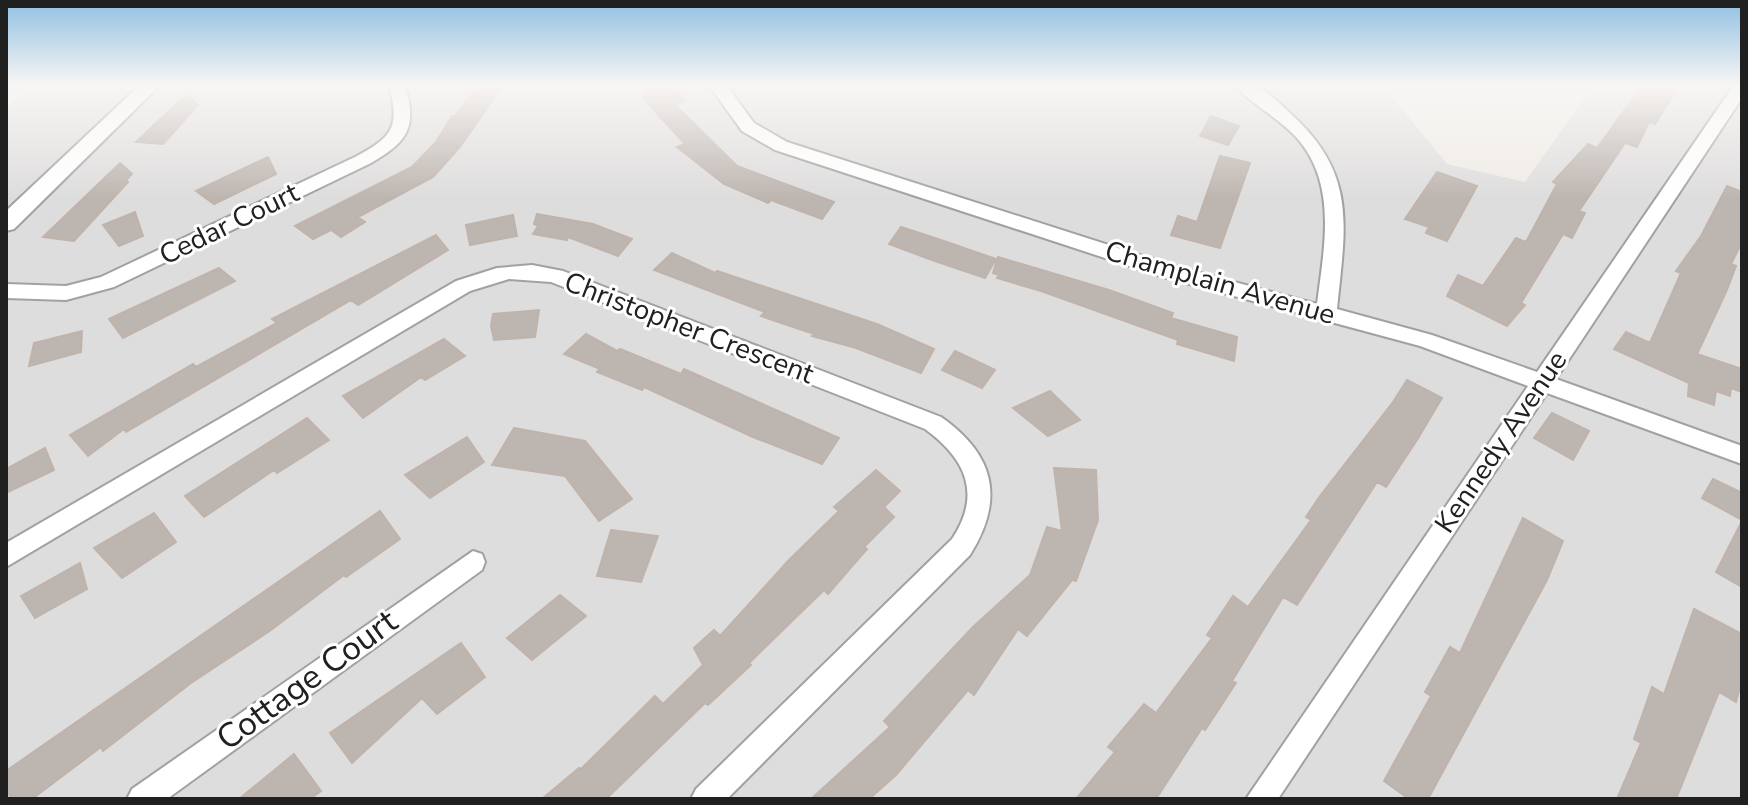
<svg xmlns="http://www.w3.org/2000/svg" width="1748" height="805" font-family="'Nunito Sans',sans-serif">
  <rect width="100%" height="100%" fill="#f0ece7"/>
  <!-- residential -->
  <path fill="#dedddd" d="M32,85H1382L1447,164L1525,182L1594,85H1742V799H6V109Z"/>
  <!-- building -->
  <path fill="#bdb5b0" stroke="#c0b3ab" stroke-width="2" d="M479,85L501,88L460,147L433,177L358,217L365,222L341,237L331,230L313,239L295,226L412,167L436,142L452,116H455Z
    M640,85H673L684,101L675,105L737,166L834,202L822,219L771,200L768,203L724,184L677,147L685,144L643,98L649,93Z
    M1643,85H1680L1655,124L1649,122L1637,147L1625,143L1579,211L1585,213L1572,238L1563,234L1521,303L1525,305L1507,326L1447,296L1458,275L1483,286L1516,238L1526,242L1557,184L1553,182L1588,144L1597,148Z
    M187,94L198,105L163,144L136,142Z
    M1211,116L1239,126L1228,145L1200,136Z
    M1220,156L1250,163L1220,248L1171,235L1178,216L1197,222Z
    M268,157L276,174L214,204L196,191Z
    M120,163L132,174L126,180L128,182L74,241L43,237Z
    M1437,172L1477,186L1447,241L1426,233L1429,227L1405,219Z
    M1727,186L1742,192V242L1731,264L1736,266L1726,292L1697,354L1742,369V392L1731,388L1730,396L1716,391L1714,405L1688,396L1689,383L1614,349L1626,332L1650,343L1681,273L1676,271L1701,236Z
    M135,212L143,236L119,246L103,225Z
    M537,214L593,224L632,239L618,256L568,237L567,240L533,234L538,226L534,224Z
    M513,215L517,236L470,245L466,225Z
    M901,227L938,239L996,259L985,278L932,260L889,244Z
    M436,235L448,250L358,305L351,300L126,432L124,429L88,456L70,435L193,364L196,367L277,323L272,319Z
    M672,253L715,273L717,271L877,324L934,349L921,373L856,348L812,336L814,334L761,316L765,312L654,270Z
    M998,257L1109,290L1173,313L1171,318L1237,337L1234,361L1177,344L1178,340L1041,291L997,278L999,275L993,273Z
    M219,268L235,281L123,338L109,319Z
    M539,310L535,337L494,340L491,326L493,314Z
    M82,331L81,352L29,366L34,343Z
    M586,334L617,351L620,349L681,374L684,369L839,438L822,464L753,437L644,387L642,390L597,372L600,369L564,354Z
    M444,339L465,356L425,380L421,377L363,418L343,396Z
    M955,351L995,370L982,388L942,370Z
    M1407,380L1442,398L1417,440L1386,487L1377,482L1297,605L1283,597L1232,681L1236,683L1205,730L1202,728L1156,799H1076L1115,752L1108,747L1144,704L1156,713L1212,638L1207,635L1233,596L1248,607L1311,520L1306,517L1320,496L1393,402Z
    M1050,391L1080,420L1048,436L1013,408Z
    M1552,413L1589,431L1573,460L1534,438Z
    M307,418L329,440L277,473L274,470L204,517L185,496Z
    M514,428L585,441L632,499L599,521L565,476L492,465Z
    M467,437L484,462L430,498L405,475Z
    M45,448L54,470L6,493V469Z
    M1054,468L1096,470L1098,520L1076,581L1072,580L1027,636L1018,629L974,695L968,690L896,775L869,799H811L890,727L884,721L973,627L1030,575L1047,527L1062,531Z
    M876,470L900,491L884,507L894,517L864,547L867,549L828,594L824,590L749,663L751,665L708,705L705,703L606,799H542L579,768L581,769L655,696L663,704L703,665L694,648L714,630L720,636L788,561L839,511L834,507Z
    M1713,479L1742,493V520L1702,498Z
    M380,511L400,539L346,577L344,575L271,630L191,683L103,751L101,747L32,799H12L6,791V771Z
    M154,513L176,542L122,578L94,548Z
    M1523,518L1563,541L1547,580L1428,799H1409L1384,781L1431,696L1425,692L1450,647L1460,653Z
    M1742,521V587L1716,572Z
    M611,530L658,536L641,582L597,576Z
    M80,563L87,589L35,618L21,596Z
    M560,595L586,616L532,660L507,638Z
    M1694,609L1742,634V680L1736,702L1719,692L1676,799H1617L1641,743L1634,739L1652,687L1664,694Z
    M461,643L485,677L437,714L422,698L352,763L330,733Z
    M294,754L321,791L310,799H239Z"/>
  <g fill="none" stroke-linecap="round" stroke-linejoin="round">
    <defs>
      <path id="minor" d="M399,85L406,90C418,130 404,144 369,164L114,287L66,300L6,298V284L66,286L101,277L357,156C390,138 400,128 390,90Z
        M709,85H726L754,123L787,142L1171,265L1317,304C1324,248 1338,183 1296,137C1278,117 1252,105 1234,85C1239,85 1248,84 1253,85C1266,89 1282,106 1292,115C1358,175 1345,228 1337,309L1432,335L1537,372L1734,85H1742V98L1556,379L1742,446V464L1547,393L1278,799H1246L1528,386L1420,346L1160,276L775,150L742,131Z
        M532,265L563,271L941,417C995,455 1005,499 970,555L727,799H691L696,789L952,539C982,494 966,459 925,429L551,282L509,279L470,291L6,567V543L456,281L497,268Z
        M473,551L482,554L485,562L482,570L167,799H127L132,789Z"/>
      <path id="tertiary" d="M140,85H160L14,229L6,231V211Z"/>
    </defs>
    <!-- minor casing -->
    <use href="#minor" stroke="#a1a1a1" stroke-width="4"/>
    <!-- tertiary casing -->
    <use href="#tertiary" stroke="#a1a1a1" stroke-width="4"/>
    <!-- minor -->
    <use href="#minor" fill="#fff" fill-rule="evenodd"/>
    <!-- tertiary -->
    <use href="#tertiary" fill="#fff" fill-rule="evenodd"/>
  </g>
  <!-- sky -->
  <linearGradient id="sky" x2="0" y2="1"><stop stop-color="#90c0e2"/><stop offset="0.43" stop-color="#f8f6f4"/><stop offset="1" stop-color="#f8f6f4" stop-opacity="0"/></linearGradient>
  <rect width="1748" height="198" fill="url(#sky)"/>
  <g text-anchor="middle" dominant-baseline="central" stroke-width="6" stroke-linejoin="round" paint-order="stroke">
    <!-- street labels -->
    <g font-size="28" fill="#202020" stroke="#fff">
      <text transform="translate(229 224) rotate(-26)">Cedar Court</text>
      <text transform="translate(1220 283) rotate(16)">Champlain Avenue</text>
      <text transform="translate(689 328) rotate(21)">Christopher Crescent</text>
      <text transform="translate(1501 442) rotate(-56)">Kennedy Avenue</text>
    </g>
    <!-- near-street labels -->
    <g font-size="34" fill="#202020" stroke="#fff">
      <text transform="translate(307 680) rotate(-36)">Cottage Court</text>
    </g>
  </g>
  <!-- border -->
  <rect width="1748" height="805" fill="none" stroke="#202020" stroke-width="16"/>
</svg>
